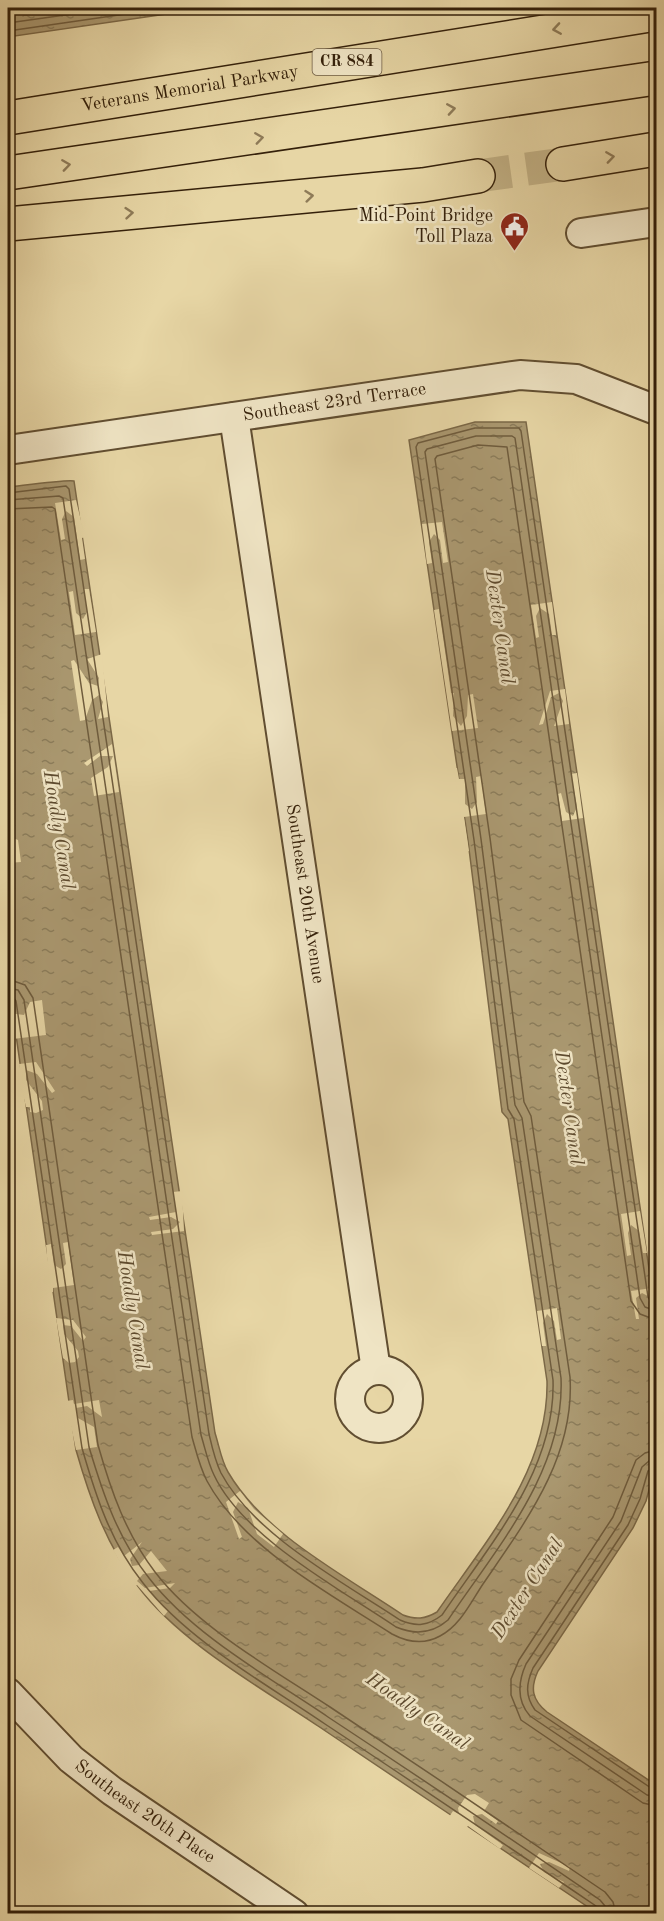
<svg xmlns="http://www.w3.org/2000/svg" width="664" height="1921" font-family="'Old Standard TT',serif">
  <defs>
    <pattern id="water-ripples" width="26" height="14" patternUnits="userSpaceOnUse" patternTransform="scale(1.5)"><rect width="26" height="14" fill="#aa9870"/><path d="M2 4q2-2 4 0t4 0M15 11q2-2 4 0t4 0" fill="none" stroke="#8b7c5a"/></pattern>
  </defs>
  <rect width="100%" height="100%" fill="#e7d6a5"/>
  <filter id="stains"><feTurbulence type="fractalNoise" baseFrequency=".00333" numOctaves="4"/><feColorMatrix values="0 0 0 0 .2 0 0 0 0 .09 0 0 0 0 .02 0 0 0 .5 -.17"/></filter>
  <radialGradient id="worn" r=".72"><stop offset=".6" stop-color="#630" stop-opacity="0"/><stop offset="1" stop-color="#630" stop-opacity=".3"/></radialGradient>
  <!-- water -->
  <path fill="url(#water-ripples)" stroke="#7b6847" stroke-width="1.5" d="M8,8H208L8,37Z
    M475,422H526L656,1317V1464L646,1501L633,1528L538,1671C530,1688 532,1700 547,1712L656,1785V1913H597C504,1851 411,1788 318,1726C260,1687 179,1642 137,1585C106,1544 90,1499 76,1450L8,980V487C19,486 68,479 74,481L215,1433C219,1445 221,1460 228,1472C264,1534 344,1575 403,1615C416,1620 425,1619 437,1612C485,1542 549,1470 547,1381L508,1119L502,1112L468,841L409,440Z"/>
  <!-- pier -->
  <path fill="#e7d6a5" d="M76,500L85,537L82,538L85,559L80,560L74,517L66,511L62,519L65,539L61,540L55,503Z
    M442,522L448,562L443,563L440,540L434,534L429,542L432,563L427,564L422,524Z
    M84,589H89L96,632L75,635L69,592L73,591L76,613L83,619L87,612Z
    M552,602L556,635H552L549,614L540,608L536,616L539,637L536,638L531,605Z
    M439,609L451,693H454L453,716L461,726L467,716L468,695L473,694L478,728L452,731L434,610Z
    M102,654L108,717L98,719L103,702L99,695L92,700L85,720L80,721L71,661L74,660L89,683L98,686L99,678L87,659Z
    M565,689L569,724L554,726L563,701L559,693L551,697L543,724L539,725L550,691Z
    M112,744L119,792L94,796L91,778L108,767L113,756H100L87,766L84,763Z
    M454,768H457L459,779H465V804L472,809L477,802L476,777L481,776L486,814L464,817L469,851L466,852Z
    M577,773L583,818L562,821L558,794L561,793L566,812L573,816L577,807L571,774Z
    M8,836L18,840L21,862L8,863Z
    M42,1000L46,1035L13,1039L9,1013L24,1015L30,1002Z
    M36,1062L55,1091L52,1093L37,1074L26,1070V1080L42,1101L43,1110L36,1113L30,1112V1107H26L18,1073L20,1072L19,1064Z
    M182,1191L184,1231L152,1235L151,1232L173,1229L180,1222L171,1217L150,1220L149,1217L176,1212L173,1192Z
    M640,1211L647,1253H643L639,1231L631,1225L628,1233L631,1255L627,1256L621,1214Z
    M68,1242L74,1285L53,1288V1292H50L46,1245L51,1244L54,1265L61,1269L66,1264L63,1243Z
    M652,1288L653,1295H656V1317H651L648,1296L642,1293L636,1298L639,1319H636L631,1291Z
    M557,1308L561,1339L557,1340L554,1321L547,1314L543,1323L546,1346H542L537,1311Z
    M56,1318L73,1320L86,1337L83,1341L71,1326L63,1325L64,1334L78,1351L79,1357L75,1362L69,1363L63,1358Z
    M73,1400L74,1404L99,1400L102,1417L87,1406L76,1408L78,1418L94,1427L97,1447L76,1450L66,1401Z
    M240,1491L254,1509L283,1534L274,1547L257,1534L248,1508L238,1502L233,1512L242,1537L239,1539L226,1502Z
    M142,1542L130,1559L132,1566L139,1565L151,1551L167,1571L143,1574L137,1581L145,1588L175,1583L170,1588L149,1591L168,1611L164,1616L137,1585L134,1587L113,1550L118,1547L124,1556Z
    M475,1794L489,1803L484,1811L498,1821L496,1824L482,1814L473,1816L475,1825L503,1845L500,1849L468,1826L466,1828L449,1817L453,1811L459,1814L458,1808L467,1795Z
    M539,1853L570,1867L569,1871L549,1862L540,1864L544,1872L564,1882L559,1888L529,1868Z"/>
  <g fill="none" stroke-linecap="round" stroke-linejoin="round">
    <!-- shore -->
    <path stroke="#6f5c3d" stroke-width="1.5" d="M8,23L115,8
      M8,31L167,8
      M8,493L66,486L69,489L209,1434C212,1447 215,1461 221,1473C254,1535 343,1582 400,1620C416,1627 428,1626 442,1615C490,1544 556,1470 553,1380L514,1119L508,1109L474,840L416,447L418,443L475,428H519L521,431L648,1297L651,1302L656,1303
      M8,500L59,496L63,498L201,1435C205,1448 208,1463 214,1475C243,1537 340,1589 396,1627C415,1635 432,1634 448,1620C497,1547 565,1471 561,1378L522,1118L515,1105L481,839L425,452L427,449L476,436H512L515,438L640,1298L645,1307L656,1311
      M8,509L52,507L55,509L192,1437C196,1451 200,1468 207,1481C243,1548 329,1593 392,1634C407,1642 424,1645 440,1636C460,1626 471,1602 483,1584C526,1521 575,1457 570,1377L531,1116L524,1102L490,838L435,459L437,456L478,445L507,447L631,1301L640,1314L656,1320
      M8,979L25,985L33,998L98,1445C111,1491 126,1534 155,1572C196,1626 274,1670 330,1707C422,1768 514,1830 605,1892L613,1902L616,1914
      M8,988L18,990L24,1000L89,1447C103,1494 118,1539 149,1578C193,1635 269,1677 328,1717C419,1777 510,1838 600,1900L605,1906L607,1914
      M8,995L13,997L16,1001L82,1448C96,1497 111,1543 143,1583C188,1641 265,1683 325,1724C416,1784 506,1845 596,1906L599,1914
      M656,1450L645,1453L636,1460L613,1517L519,1660L511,1679V1695L521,1720L643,1803L656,1806
      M656,1459L649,1461L642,1467L621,1521L526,1664C518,1682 516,1700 530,1716L647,1795L656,1797
      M656,1467L648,1471L640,1499L628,1525L533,1668C526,1684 525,1696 535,1710L651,1788L656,1789"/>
    <!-- highway-tunnel -->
    <path stroke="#c3b286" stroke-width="33" stroke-dasharray="33 16" stroke-linecap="butt" d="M478,176L563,164"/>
    <defs>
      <g id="street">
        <path d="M581,233L656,222"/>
        <path id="s1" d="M234,417L376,1370"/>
        <path id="s2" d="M8,450L520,375L576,379L656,410"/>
        <circle cx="379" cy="1399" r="29"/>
        <path id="s3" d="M8,1693L71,1759L112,1791L294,1914"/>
      </g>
      <g id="highway">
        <path id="s4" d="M8,118L656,14"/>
        <path d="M563,164L656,149"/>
        <path d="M8,173L656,78"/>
        <path d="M8,224L423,185L478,176"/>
      </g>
    </defs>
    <!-- street casing -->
    <use href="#street" stroke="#614e31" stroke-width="32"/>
    <!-- highway casing -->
    <use href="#highway" stroke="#34200a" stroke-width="36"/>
    <!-- street -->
    <use href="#street" stroke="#efe4c4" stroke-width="28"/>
    <!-- highway -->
    <use href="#highway" stroke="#e7d6a5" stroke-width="33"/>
  </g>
  <!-- one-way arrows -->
  <defs><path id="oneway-chevron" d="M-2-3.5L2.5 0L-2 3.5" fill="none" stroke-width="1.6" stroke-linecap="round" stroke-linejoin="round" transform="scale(1.5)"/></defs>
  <g stroke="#8e7b58">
    <use href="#oneway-chevron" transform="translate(557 29) rotate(171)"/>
    <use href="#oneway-chevron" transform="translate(451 109) rotate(-9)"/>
    <use href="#oneway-chevron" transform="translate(259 138) rotate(-8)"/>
    <use href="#oneway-chevron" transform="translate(610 157) rotate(-8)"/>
    <use href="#oneway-chevron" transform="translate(66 165) rotate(-8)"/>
    <use href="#oneway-chevron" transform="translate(309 196) rotate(-6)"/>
    <use href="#oneway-chevron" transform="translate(129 213) rotate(-5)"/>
  </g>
  <!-- icons -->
  <defs>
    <symbol id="civic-pin" viewBox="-11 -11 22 30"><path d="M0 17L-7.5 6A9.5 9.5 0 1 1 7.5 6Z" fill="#8f2418" stroke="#efe4c4"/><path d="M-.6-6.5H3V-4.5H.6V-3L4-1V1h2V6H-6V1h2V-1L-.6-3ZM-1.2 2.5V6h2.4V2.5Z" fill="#fff"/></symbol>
  </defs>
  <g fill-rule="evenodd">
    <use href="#civic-pin" x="498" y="210" width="33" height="45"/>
  </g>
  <g text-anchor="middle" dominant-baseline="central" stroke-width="5" stroke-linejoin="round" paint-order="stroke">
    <!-- shield labels -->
    <rect fill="#efe4c4" stroke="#6c5b42" stroke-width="1.5" x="312.5" y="49" width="69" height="26" rx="4.5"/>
    <g font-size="16" font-weight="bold" fill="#34200a">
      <text x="347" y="62">CR 884</text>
    </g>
    <!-- street labels -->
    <g font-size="18" fill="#34200a" stroke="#efe4c4">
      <text stroke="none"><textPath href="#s4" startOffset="184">Veterans Memorial Parkway</textPath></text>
      <text stroke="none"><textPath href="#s2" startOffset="330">Southeast 23rd Terrace</textPath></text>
      <text stroke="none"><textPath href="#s1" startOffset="482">Southeast 20th Avenue</textPath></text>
      <text stroke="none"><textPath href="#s3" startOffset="182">Southeast 20th Place</textPath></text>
    </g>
    <!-- poi labels -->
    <g font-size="18" fill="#34200a" stroke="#efe4c4" text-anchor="end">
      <text x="493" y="216">Mid-Point Bridge<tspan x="493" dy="21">Toll Plaza</tspan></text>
    </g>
    <!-- water labels -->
    <g font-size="20" font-style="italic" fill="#5d4a2e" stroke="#efe4c4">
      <text transform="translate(499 627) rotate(82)">Dexter Canal</text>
      <text transform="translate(58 830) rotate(81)">Hoadly Canal</text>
      <text transform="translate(568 1108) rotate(82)">Dexter Canal</text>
      <text transform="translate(132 1310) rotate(81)">Hoadly Canal</text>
      <text transform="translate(528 1589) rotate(-57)">Dexter Canal</text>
      <text transform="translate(417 1712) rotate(35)">Hoadly Canal</text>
    </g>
  </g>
  <!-- margin -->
  <rect width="664" height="1921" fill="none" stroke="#e7d6a5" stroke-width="30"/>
  <rect x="9" y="9" width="646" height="1903" fill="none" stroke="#34200a" stroke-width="3"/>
  <rect x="15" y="15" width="634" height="1891" fill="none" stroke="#34200a" stroke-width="1.5"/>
  <rect width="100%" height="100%" filter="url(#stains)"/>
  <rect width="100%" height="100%" fill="url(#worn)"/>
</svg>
